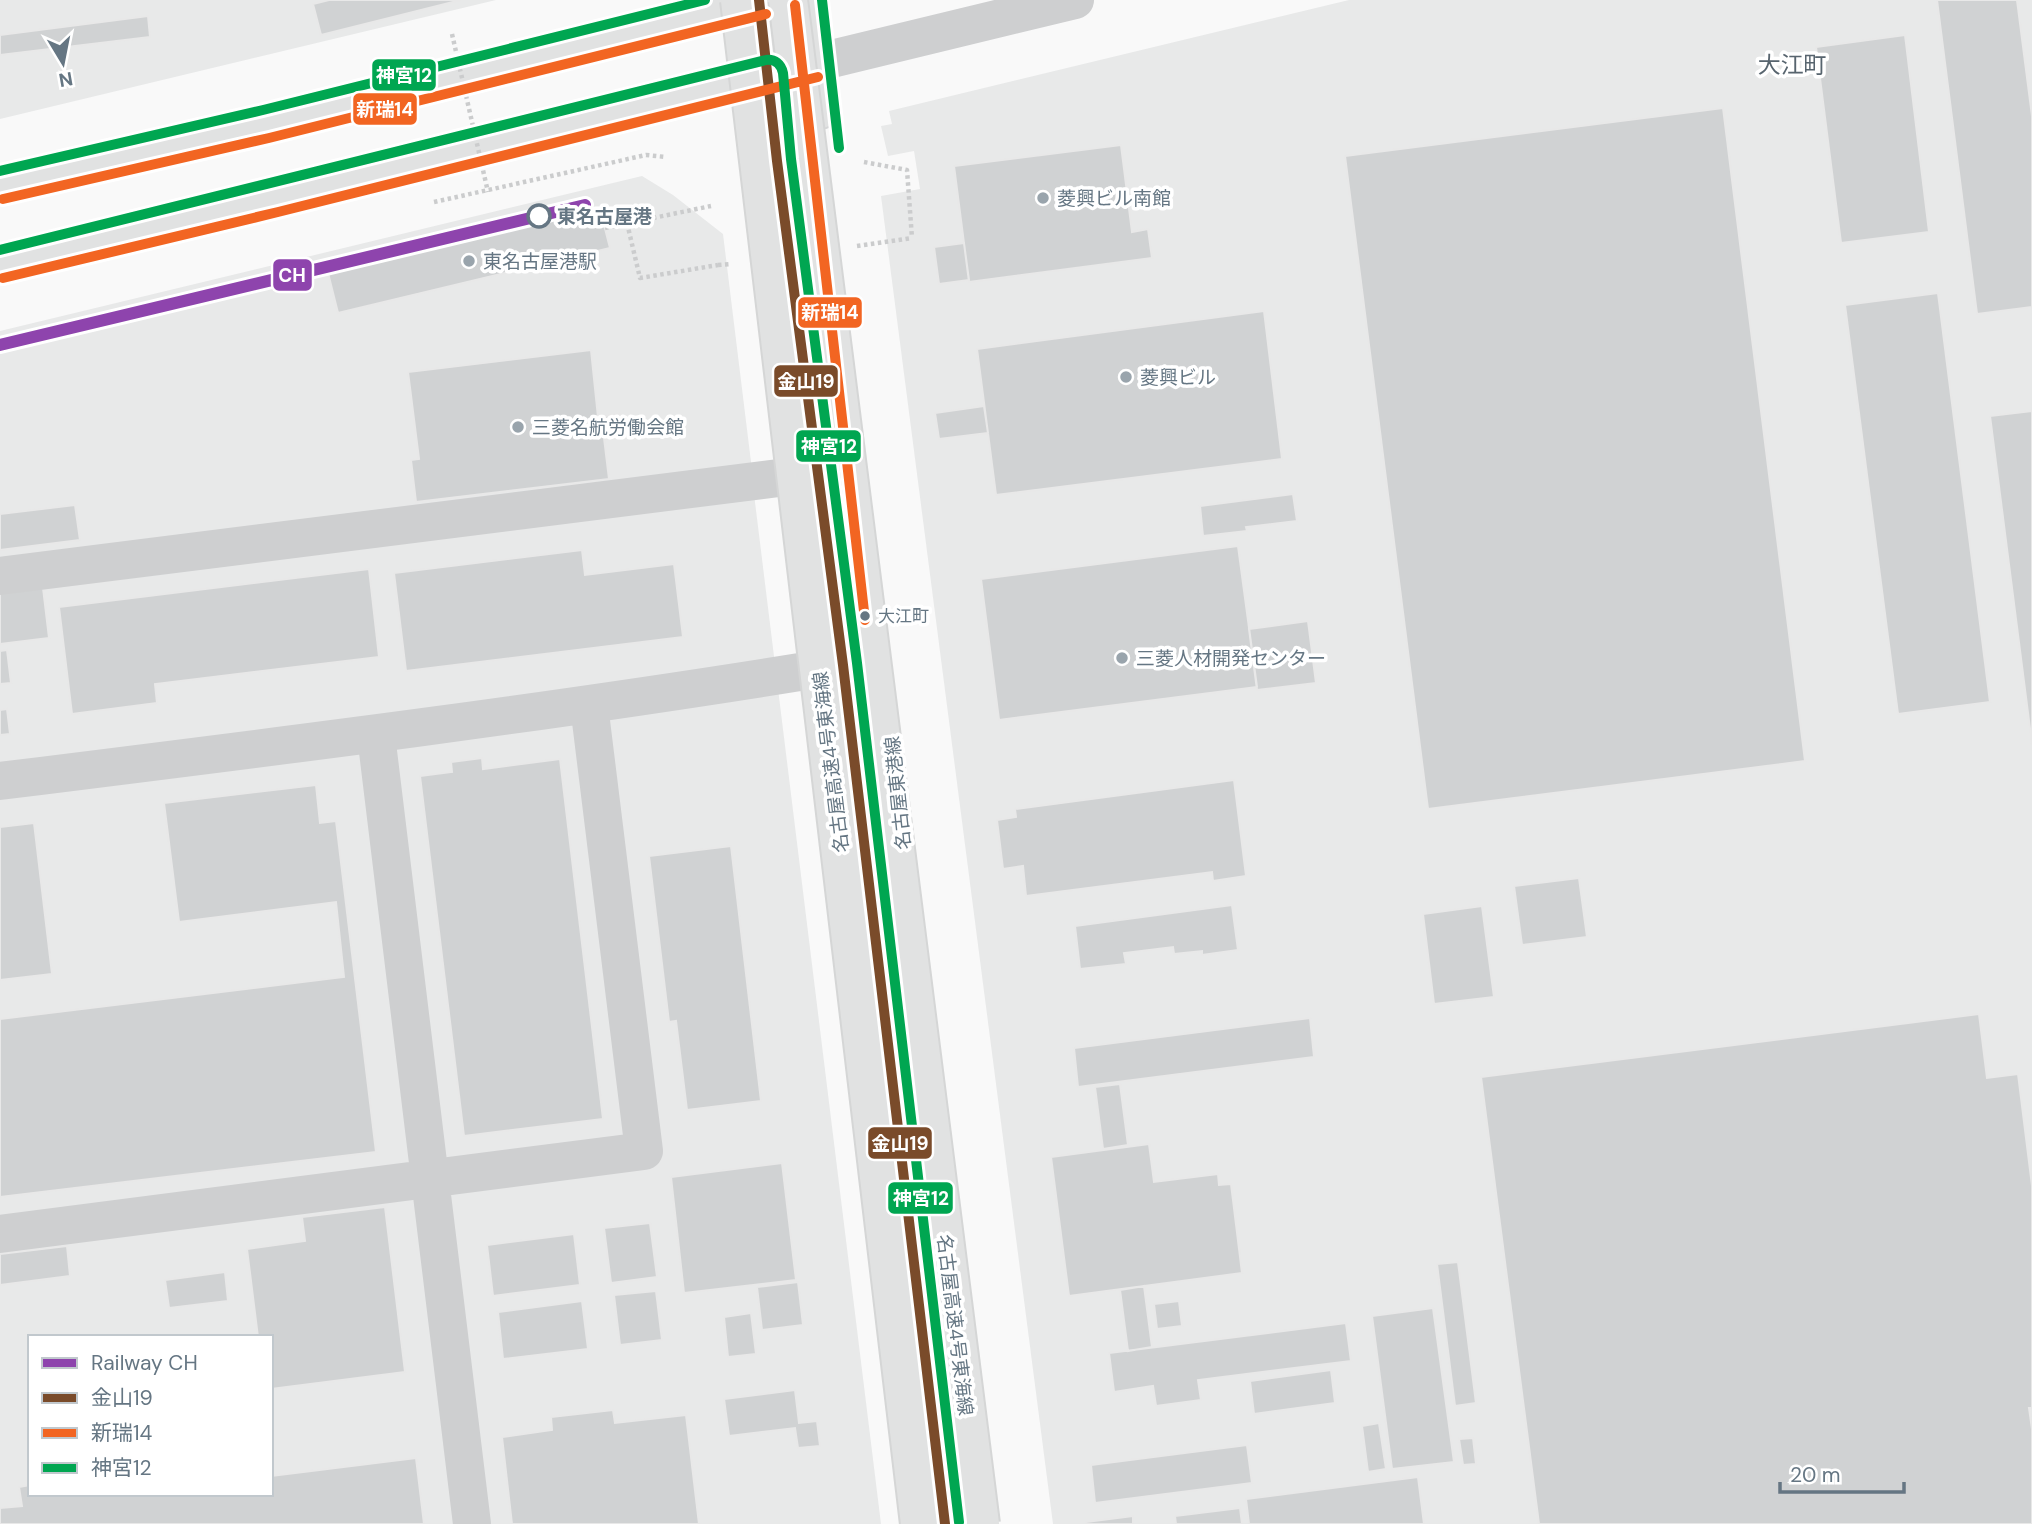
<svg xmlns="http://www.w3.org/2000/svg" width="2032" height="1524" font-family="'DM Sans','Noto Sans JP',sans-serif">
  <rect width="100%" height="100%" fill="#f9f9f9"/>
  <!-- built -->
  <path fill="#e8e9e9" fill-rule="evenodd" d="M0,0H496L0,119Z
    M1349,0H2032V1524H1053L881,196L920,189L914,151L888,156L881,126L892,124L889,111Z
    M642,176L673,195L723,234L752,470L0,564V331Z
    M754,494L881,1524H0V589ZM30,1337H271V1494H30Z"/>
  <!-- building -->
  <path fill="#d0d2d3" stroke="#e8e8e8" stroke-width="2" d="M329,0H461L321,35L313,4Z
    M1937,0H2017L2032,116V307L1977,314Z
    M148,16L150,37L0,55V35Z
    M1905,35L1929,232L1841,243L1816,47Z
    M1723,108L1805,761L1428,809L1345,156Z
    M1121,145L1132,232L1148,229L1152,258L969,282L954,166Z
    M600,209L610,248L338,313L328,273Z
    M964,243L969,280L939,284L934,247Z
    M1938,293L1990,702L1898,714L1845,305Z
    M1264,311L1282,459L996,495L977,349Z
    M591,350L598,417L620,414L622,436L604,438L609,479L416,502L411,460L419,459L408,372Z
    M984,406L988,433L939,439L935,413Z
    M2032,411V744L1990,416Z
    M1293,494L1297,521L1246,527L1247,531L1203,536L1200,506Z
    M75,505L80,540L0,550V514Z
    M1238,546L1257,687L999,720L981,579Z
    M582,550L585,575L674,564L683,637L406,671L394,573Z
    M369,569L379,657L155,684L157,703L72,714L59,607Z
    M43,588L49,638L0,644V593Z
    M1308,621L1316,683L1257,690L1249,629Z
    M7,650L11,683L0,684V651Z
    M7,709L10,734L0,735V710Z
    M482,758L483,769L560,759L603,1119L464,1136L420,776L452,772L451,762Z
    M1234,780L1246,876L1213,881L1212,872L1026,896L1023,866L1003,869L997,820L1016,817L1015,809Z
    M316,785L320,823L336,821L376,1152L0,1197V1019L344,977L336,902L179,922L164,803Z
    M34,823L52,974L0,980V827Z
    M731,846L761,1101L687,1110L676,1021L669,1022L649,856Z
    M1579,878L1587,937L1522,945L1514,886Z
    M1232,905L1238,950L1202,955V951L1174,954L1173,947L1124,953L1126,964L1080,969L1075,926Z
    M1482,906L1494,997L1434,1004L1423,914Z
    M1979,1014L1987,1078L2018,1074L2032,1186V1408H2029L2032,1429V1524H1539L1481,1077Z
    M1310,1018L1314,1057L1078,1087L1074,1048Z
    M1120,1084L1128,1145L1103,1149L1095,1087Z
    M1149,1144L1154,1182L1218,1174L1219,1185L1231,1184L1242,1273L1069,1296L1051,1157Z
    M782,1163L796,1280L684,1293L671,1177Z
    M385,1207L405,1372L271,1389V1337H258L247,1249L305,1241L302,1217Z
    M650,1223L657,1277L611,1283L604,1228Z
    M574,1234L580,1285L493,1296L487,1245Z
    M67,1246L70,1276L0,1285V1254Z
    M1458,1262L1476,1403L1455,1406L1437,1264Z
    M225,1272L228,1301L169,1308L165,1280Z
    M798,1282L803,1325L762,1330L757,1287Z
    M1144,1286L1152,1347L1128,1351L1120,1290Z
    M656,1291L662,1340L620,1345L614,1295Z
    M582,1301L588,1349L503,1359L498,1312Z
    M1179,1301L1182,1326L1157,1329L1154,1304Z
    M1433,1308L1454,1462L1392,1469L1372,1316Z
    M751,1313L756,1354L728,1357L724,1317Z
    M1346,1323L1351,1361L1198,1380L1201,1400L1156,1406L1153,1386L1114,1392L1109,1353Z
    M1331,1370L1335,1403L1254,1414L1250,1381Z
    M795,1390L799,1423L817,1421L820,1446L798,1448L795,1428L729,1436L724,1399Z
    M613,1410L615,1423L686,1415L699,1524H512L502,1437L552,1430L551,1417Z
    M1379,1423L1386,1469L1368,1472L1362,1426Z
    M1473,1438L1476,1464L1463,1465L1459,1439Z
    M1247,1445L1252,1483L1095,1503L1091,1465Z
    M416,1458L424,1524H0V1508L22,1506L19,1487L30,1485V1494H271V1476Z
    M1418,1477L1424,1524H1249L1246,1499Z
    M1240,1508L1242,1524H1176L1175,1516Z
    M1133,1516V1524H1087L1086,1522Z"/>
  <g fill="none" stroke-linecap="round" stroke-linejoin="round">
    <defs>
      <path id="major" d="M759,0L777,161L843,665L945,1524
        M808,0L820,109
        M0,185L266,124L763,0
        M0,264L783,71"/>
    </defs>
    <!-- major casing -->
    <use href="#major" stroke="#d5d6d7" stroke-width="42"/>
    <!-- path -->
    <path stroke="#cbcccd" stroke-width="4.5" stroke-dasharray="3.5 3.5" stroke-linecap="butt" d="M864,162L907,170L912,238
      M434,202L646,155L666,157
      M627,223L640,278L718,265
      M605,228L711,206"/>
    <!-- minor -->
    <path stroke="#cecfd0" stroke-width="38" d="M815,63L1075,0
      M0,576L818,473
      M376,735L472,1524
      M0,781C282,746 563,711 843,665
      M0,1234L644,1151L589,705"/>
    <!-- major -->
    <use href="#major" stroke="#e1e2e2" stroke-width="38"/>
    <defs>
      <path id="highway-bridge" d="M740,0L920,1524
        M788,0L980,1524"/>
    </defs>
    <!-- highway-bridge casing -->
    <use href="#highway-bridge" stroke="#d5d6d6" stroke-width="42" stroke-linecap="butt"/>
    <!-- path-bridge -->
    <path stroke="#cbcccd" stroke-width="4.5" stroke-dasharray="3.5 3.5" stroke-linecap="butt" d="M452,34L488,192
      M857,246L912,238
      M718,265L731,264"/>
    <!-- highway-bridge -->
    <use href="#highway-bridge" stroke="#e1e2e2" stroke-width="38"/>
    <defs>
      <path id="bus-1" d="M759,0L777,161L843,665L945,1524"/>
      <path id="bus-2" d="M795,5L865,620
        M3,199L269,138L766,14
        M3,278L278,212L818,77"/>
      <path id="bus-3" d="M822,0L839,148
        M0,171L263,110L705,0
        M0,250L766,60C775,59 781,64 783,73L791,159L857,663L959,1522"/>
    </defs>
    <!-- bus-1 casing -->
    <use href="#bus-1" stroke="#fff" stroke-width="16"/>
    <!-- bus-2 casing -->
    <use href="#bus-2" stroke="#fff" stroke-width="16"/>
    <!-- bus-3 casing -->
    <use href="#bus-3" stroke="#fff" stroke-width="16"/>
    <!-- bus-1 -->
    <use href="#bus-1" stroke="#7a4b2a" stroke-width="10"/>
    <!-- bus-2 -->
    <use href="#bus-2" stroke="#f26522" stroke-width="10"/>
    <!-- bus-3 -->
    <use href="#bus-3" stroke="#00a651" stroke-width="10"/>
    <defs>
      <path id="rail-1" d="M0,345L585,205"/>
    </defs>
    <!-- rail-1 casing -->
    <use href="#rail-1" stroke="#fff" stroke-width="18"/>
    <!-- rail-1 -->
    <use href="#rail-1" stroke="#8e44ad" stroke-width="12"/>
  </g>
  <!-- markers -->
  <g fill="#99a4ac" stroke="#fff" stroke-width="2.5">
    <circle cx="1043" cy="198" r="7"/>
    <circle cx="469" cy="261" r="7"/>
    <circle cx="1126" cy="377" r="7"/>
    <circle cx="518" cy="427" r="7"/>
    <circle cx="1122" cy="658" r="7"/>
  </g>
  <circle fill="#fff" stroke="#657683" stroke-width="3.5" cx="539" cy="216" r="11"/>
  <circle fill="#657683" stroke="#fff" stroke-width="2.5" cx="865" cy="616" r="6"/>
  <g text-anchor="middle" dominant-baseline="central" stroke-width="7" stroke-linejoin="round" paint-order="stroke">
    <!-- bus labels -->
    <g font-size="17" fill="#657683" stroke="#fff" text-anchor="start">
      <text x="878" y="616">大江町</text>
    </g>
    <!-- poi labels -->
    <g font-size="19" fill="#657683" stroke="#fff" text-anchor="start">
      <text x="1057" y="198">菱興ビル南館</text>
      <text x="483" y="261">東名古屋港駅</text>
      <text x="1140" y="377">菱興ビル</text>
      <text x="532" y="427">三菱名航労働会館</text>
      <text x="1136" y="658">三菱人材開発センター</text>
    </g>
    <!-- stop labels -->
    <g font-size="19" font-weight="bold" fill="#657683" stroke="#fff" text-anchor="start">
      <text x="557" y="216">東名古屋港</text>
    </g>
    <!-- street labels -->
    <g font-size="19" fill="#657683" stroke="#fff">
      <text transform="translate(831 762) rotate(-97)">名古屋高速4号東海線</text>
      <text transform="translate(898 793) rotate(-96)">名古屋東港線</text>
      <text transform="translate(955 1325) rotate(83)">名古屋高速4号東海線</text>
    </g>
    <!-- quarter labels -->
    <g font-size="23" fill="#57646e" stroke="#fff">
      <text x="1792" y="65">大江町</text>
    </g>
  </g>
  <g stroke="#fff" stroke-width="2.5">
    <rect x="371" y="58" width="66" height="34" rx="7" fill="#00a651"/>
    <rect x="352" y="92" width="66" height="34" rx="7" fill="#f26522"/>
    <rect x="272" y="258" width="41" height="34" rx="7" fill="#8e44ad"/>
    <rect x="797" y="296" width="66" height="33" rx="7" fill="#f26522"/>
    <rect x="773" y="364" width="66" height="34" rx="7" fill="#7a4b2a"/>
    <rect x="795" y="429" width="67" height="34" rx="7" fill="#00a651"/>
    <rect x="867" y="1126" width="66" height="34" rx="7" fill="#7a4b2a"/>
    <rect x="887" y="1181" width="67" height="34" rx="7" fill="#00a651"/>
  </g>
  <g font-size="19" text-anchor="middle" font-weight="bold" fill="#fff">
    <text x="404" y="82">神宮12</text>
    <text x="385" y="116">新瑞14</text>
    <text x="292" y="282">CH</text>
    <text x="830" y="319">新瑞14</text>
    <text x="806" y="388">金山19</text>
    <text x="829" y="453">神宮12</text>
    <text x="900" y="1150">金山19</text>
    <text x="921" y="1205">神宮12</text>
  </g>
  <!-- legend -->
  <rect x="28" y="1335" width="245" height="161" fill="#ffffff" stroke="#c1c8cd" stroke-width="2"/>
  <rect x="42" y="1358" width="35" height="10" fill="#8e44ad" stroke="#c1c8cd" stroke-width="2"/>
  <text x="91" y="1370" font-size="21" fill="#657683">Railway CH</text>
  <rect x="42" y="1393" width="35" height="10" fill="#7a4b2a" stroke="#c1c8cd" stroke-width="2"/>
  <text x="91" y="1405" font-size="21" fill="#657683">金山19</text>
  <rect x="42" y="1428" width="35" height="10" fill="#f26522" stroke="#c1c8cd" stroke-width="2"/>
  <text x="91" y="1440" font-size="21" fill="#657683">新瑞14</text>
  <rect x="42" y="1463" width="35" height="10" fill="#00a651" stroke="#c1c8cd" stroke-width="2"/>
  <text x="91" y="1475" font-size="21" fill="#657683">神宮12</text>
  <!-- north arrow -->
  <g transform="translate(63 63) rotate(170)" stroke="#ffffff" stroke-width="5" paint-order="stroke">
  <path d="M0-5L12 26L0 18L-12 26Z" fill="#657683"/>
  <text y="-10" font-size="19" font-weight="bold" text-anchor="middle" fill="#657683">N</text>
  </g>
  <!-- scale -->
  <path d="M1780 1482v10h124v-10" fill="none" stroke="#657683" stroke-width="3.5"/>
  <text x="1790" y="1482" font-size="21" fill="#657683" stroke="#ffffff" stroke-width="5" paint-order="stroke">20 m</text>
</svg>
